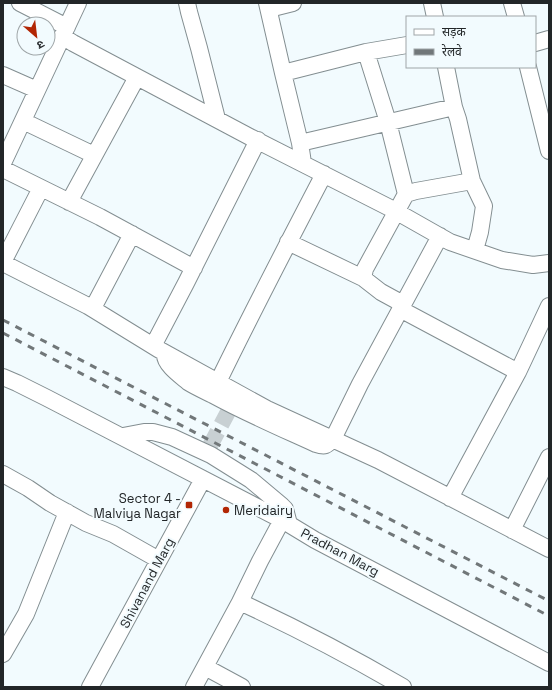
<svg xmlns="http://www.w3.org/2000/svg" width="552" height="690" font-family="'Space Grotesk','Noto Sans Devanagari',sans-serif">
  <rect width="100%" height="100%" fill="#f2fbfe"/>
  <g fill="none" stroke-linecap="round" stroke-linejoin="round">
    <!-- minor-tunnel -->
    <path stroke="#c8d0d3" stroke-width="16" stroke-dasharray="16 8" stroke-linecap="butt" d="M210,446L228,412"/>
    <defs>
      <path id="minor" d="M20,3L67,27
        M187,3L189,12L199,48L217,119
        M267,3L283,73L300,143L303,163
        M432,3L435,17
        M512,3L516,17
        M269,9L293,3
        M62,36L73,43L250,137L390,208L450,242L502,260L533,265L549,263
        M535,43L549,39
        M366,52L388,122L406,194
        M446,67L454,107L458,119L472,181L484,206L480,232L475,250
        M528,67L549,151
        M283,73L366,52L407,45
        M3,75L37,90
        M23,121L94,155
        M300,143L454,107
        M3,163L78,3
        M3,169L100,217L194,268
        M69,202L137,77
        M288,242L363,278
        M3,262L41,188
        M3,263L88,306L158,349L267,409L378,460L549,549
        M403,304L381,292L363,278L365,269L406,194L416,191L472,181
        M93,308L132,234
        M400,309L518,372
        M153,346L186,283L258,140
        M165,355C165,365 181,376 188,382C196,387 205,391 213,395C246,413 281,428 316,444C325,447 326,446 333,439L360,384L440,236
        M3,377L17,383L47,398L282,520L315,540L549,663
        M218,382C252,312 288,243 324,174
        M123,436L144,432H153L172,437L211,455L251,480L282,506L285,509L289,524
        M3,474L28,488L50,503L86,523L113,534L159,560
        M450,498L518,372L549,306
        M512,530L549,457
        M240,602C296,628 350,656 403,687
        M3,654L26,614L67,512
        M205,667L242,687
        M90,687L203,479
        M194,687L240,602L260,561L282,520"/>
    </defs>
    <!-- minor casing -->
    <use href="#minor" stroke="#838e91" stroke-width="18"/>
    <!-- minor -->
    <use href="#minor" stroke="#fff" stroke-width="16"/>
    <!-- rail -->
    <path stroke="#717779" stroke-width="3" stroke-dasharray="7 7" stroke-linecap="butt" d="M3,320L549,601
      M3,333L549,616"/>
  </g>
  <!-- markers -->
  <g fill="#b22604" stroke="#f2fbfe" stroke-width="1.5">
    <rect x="185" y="501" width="8" height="8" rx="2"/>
    <circle cx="226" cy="510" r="4"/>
  </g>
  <g text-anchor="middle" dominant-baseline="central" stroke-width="4" stroke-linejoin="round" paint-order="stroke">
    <!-- poi labels -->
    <g font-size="13" fill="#222628" stroke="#f2fbfe" text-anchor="end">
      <text x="181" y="498">Sector 4 -<tspan x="181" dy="15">Malviya Nagar</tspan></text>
      <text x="234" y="510" text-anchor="start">Meridairy</text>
    </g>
    <!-- street labels -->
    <g font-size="13" fill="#222628" stroke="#f2fbfe">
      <text transform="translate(340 552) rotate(28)">Pradhan Marg</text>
      <text transform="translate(147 583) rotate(-62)">Shivanand Marg</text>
    </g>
  </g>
  <!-- border -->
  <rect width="552" height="690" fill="none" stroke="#222628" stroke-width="8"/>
  <!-- legend -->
  <rect x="406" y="16" width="130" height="52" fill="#f2fbfe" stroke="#9fa6a8"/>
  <rect x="414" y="29" width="20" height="6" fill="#ffffff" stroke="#9fa6a8"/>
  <text x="442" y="36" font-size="12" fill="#222628">सड़क</text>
  <rect x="414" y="49" width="20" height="6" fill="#717779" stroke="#9fa6a8"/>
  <text x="442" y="56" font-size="12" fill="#222628">रेलवे</text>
  <!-- north arrow -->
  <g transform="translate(36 36) rotate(152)"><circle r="19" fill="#f2fbfe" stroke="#9fa6a8"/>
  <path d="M0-3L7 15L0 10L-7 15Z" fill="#b22604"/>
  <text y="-6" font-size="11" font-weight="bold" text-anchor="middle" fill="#222628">उ</text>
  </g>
</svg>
